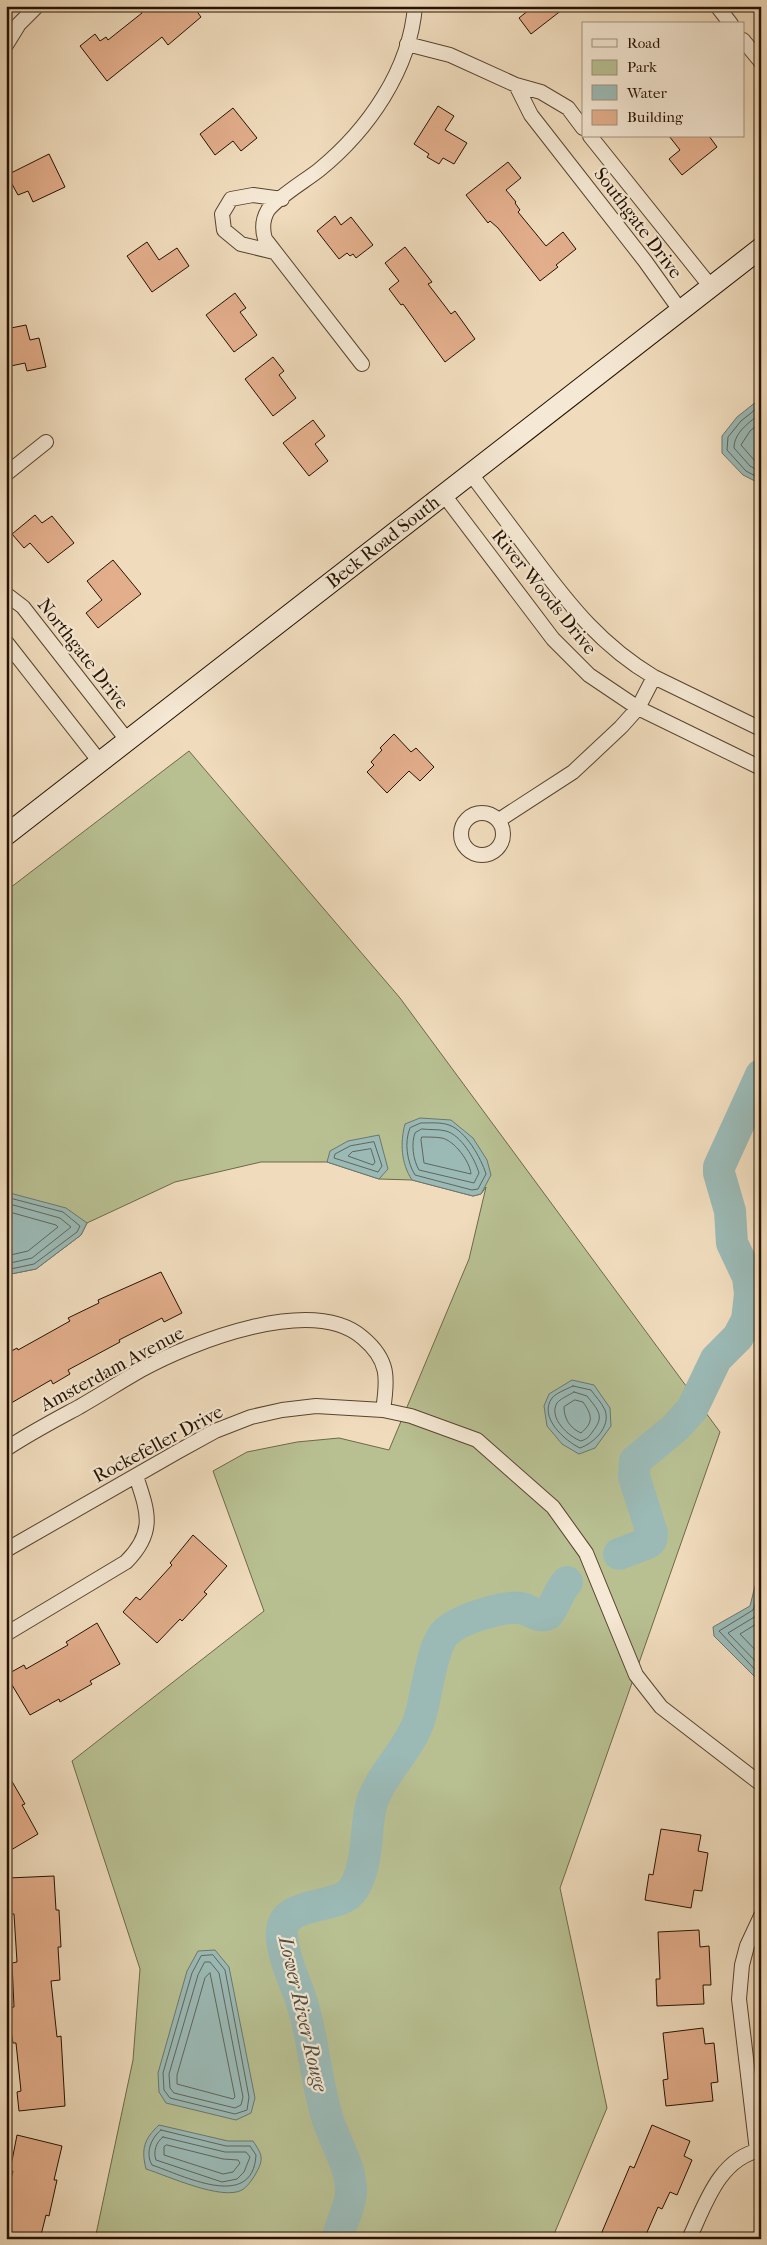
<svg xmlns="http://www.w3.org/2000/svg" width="767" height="2245" font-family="'IM FELL French Canon',serif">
  <rect width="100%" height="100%" fill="#f0dcbd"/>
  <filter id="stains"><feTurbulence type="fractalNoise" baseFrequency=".004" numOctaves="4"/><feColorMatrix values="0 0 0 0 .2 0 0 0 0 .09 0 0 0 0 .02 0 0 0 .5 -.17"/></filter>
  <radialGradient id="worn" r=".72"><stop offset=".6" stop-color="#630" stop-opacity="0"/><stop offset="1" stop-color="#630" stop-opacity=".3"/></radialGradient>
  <!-- green -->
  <path fill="#b8c092" stroke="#6e6949" d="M189,751L400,998L720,1432L560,1888L607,2108L552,2239H95L133,2060L140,1969L72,1761L264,1611L213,1471L247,1452L297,1442L339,1438L389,1450L469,1259L486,1187L481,1194L473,1196L412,1180L379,1179L327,1162H261L175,1182L87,1223L81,1235L36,1269L6,1275V891Z"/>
  <!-- water -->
  <path fill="#9bbab6" stroke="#6c776d" d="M761,398V484L743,475L722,453V436L737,417Z
    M420,1118L451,1120L473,1138L487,1160L491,1175L481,1194L473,1196L412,1180C401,1163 400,1143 405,1124Z
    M379,1135L388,1169L379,1179L327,1162L330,1151L348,1141Z
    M6,1192L66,1208L87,1223L81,1235L36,1269L6,1275Z
    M572,1380L594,1385L610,1408L611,1426L595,1448L579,1454L562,1444L547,1426L544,1406L549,1394Z
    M761,1580V1683L714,1636L713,1627L750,1606L755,1586Z
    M215,1950L229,1967L255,2098L251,2113L236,2120L166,2103L159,2092L158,2073L187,1971L198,1951Z
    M159,2125L228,2141H253C263,2156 264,2159 255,2175C252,2180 247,2187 242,2190C222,2201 168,2176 146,2169C141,2149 144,2139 159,2125Z"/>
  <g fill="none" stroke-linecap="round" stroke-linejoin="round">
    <!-- shore -->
    <path stroke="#60665b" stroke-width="1" d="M761,405L741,421L728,437L727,450L746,471L761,479
      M761,413C750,422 734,432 734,448L750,466L761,472
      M761,422L750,431L741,445L754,460L761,463
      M421,1123C429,1123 441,1122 449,1125C466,1131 481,1158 486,1174L478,1189L472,1190L415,1175C407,1162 404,1142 410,1128Z
      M422,1129C429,1130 439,1129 446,1131C461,1135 475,1159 479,1173L474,1183L419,1170C413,1160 411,1143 415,1133Z
      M422,1137C428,1137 436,1137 442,1138C455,1141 470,1162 471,1174L424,1163L421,1140Z
      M374,1142L382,1166L378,1172L334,1158L335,1154L350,1146Z
      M371,1149L375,1162L373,1165L348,1156L352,1152Z
      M6,1197L63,1212L80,1226L77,1232L34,1264L6,1270
      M6,1203L60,1218L71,1227L32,1258L6,1264
      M6,1211L56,1225L58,1227L28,1251L6,1256
      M573,1386L591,1390C595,1396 602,1403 605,1410C611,1427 594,1443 580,1448C565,1441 538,1417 552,1398C556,1393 567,1389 573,1386Z
      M574,1392L587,1396C598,1410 605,1416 593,1431C589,1437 587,1439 581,1441C569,1437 548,1418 557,1403C560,1399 569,1395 574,1392Z
      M575,1400L583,1402C592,1415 594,1422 581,1433C570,1428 564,1419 564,1407Z
      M761,1587L753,1610L719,1631L761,1676
      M761,1608L756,1616L728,1633L761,1667
      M761,1621L740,1634L761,1656
      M213,1955L225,1970L249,2097L247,2110L235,2114L170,2098L164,2090L163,2073L192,1973L201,1956Z
      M205,1962H210L219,1973L243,2097L241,2105L235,2108L174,2093L170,2088L169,2074L198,1975Z
      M210,1973L235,2097L233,2099L177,2084V2075L205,1978Z
      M161,2130L226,2146H250L256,2155C253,2212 182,2175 152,2165C145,2153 151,2138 161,2130Z
      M163,2137L225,2152H246L250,2157L244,2172L237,2179L222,2182L156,2160C153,2152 156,2142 163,2137Z
      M167,2145L223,2159L238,2160L240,2163L233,2172L223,2174L164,2155V2147Z"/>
    <!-- river -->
    <path stroke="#9bbab6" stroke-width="32" d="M619,1554L648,1543L651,1540L652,1533L634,1477L635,1461L676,1427L692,1409L716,1359L738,1337L747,1320L750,1294L748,1277L732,1243L730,1211L719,1173V1167L761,1075
      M338,2239C340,2222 351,2208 351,2191C351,2166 335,2143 328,2120C316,2083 314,2043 303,2006C296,1983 284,1961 282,1938C278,1900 330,1910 349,1894C356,1888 361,1874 363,1864C368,1844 366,1822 372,1802C382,1773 407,1752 418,1723C427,1701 430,1647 446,1632C460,1619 502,1606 520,1608C529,1609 539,1619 548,1614C553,1610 559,1590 567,1582"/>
  </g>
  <!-- building -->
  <path fill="#e3ae8c" stroke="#251200" d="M137,6H193L201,17L168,45L162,37L107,81L80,46L95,34L100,41L106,37L108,40L142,13Z
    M534,6H567L531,34L519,18Z
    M438,106L454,116L445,130L467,143L454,164L443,158L439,164L427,157L429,154L414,144Z
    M233,108L257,138L241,151L233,141L215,155L200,134Z
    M669,136H709L717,147L682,175L669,159L680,150Z
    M49,154L65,187L33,202L28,191L18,195L7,175Z
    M508,162L521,178L506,190L516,202L515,203L520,210L518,212L546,246L563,232L576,249L556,265L558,267L540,281L498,228L490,221L488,223L466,195Z
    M335,216L341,225L351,217L373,245L356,258L353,254L350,256L347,253L339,259L317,231Z
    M147,242L159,260L177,248L189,266L152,292L127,256Z
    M405,247L432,282L428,284L451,314L455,311L475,339L445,362L403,304L401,305L389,289L399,281L385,263Z
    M235,293L246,308L240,312L257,335L234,352L206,315Z
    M26,325L30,340L39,338L46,367L27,371L25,363L6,367V329Z
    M273,357L284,371L279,375L296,398L273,416L245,379Z
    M313,420L325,436L315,444L328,461L309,476L283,443Z
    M35,515L42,523L52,516L74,543L48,563L30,543L24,548L12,534Z
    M113,560L141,594L98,628L86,613L102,600L87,581Z
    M394,734L411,752L416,748L434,767L420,781L409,771L387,793L367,772L374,765L371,762L382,750L380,748Z
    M161,1272L182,1313L164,1322L162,1318L119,1340L120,1342L68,1370L70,1374L53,1384L51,1380L6,1406V1354L17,1348L18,1350L70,1321L68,1318L99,1303L98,1300Z
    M193,1535L227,1566L204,1592L207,1594L182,1621L180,1619L157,1643L123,1612L136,1597L140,1600L172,1565L170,1563Z
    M97,1623L120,1664L90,1681L92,1684L60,1702L59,1699L30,1715L6,1675L24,1665L26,1669L68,1645L66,1642Z
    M6,1771L25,1804L22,1805L38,1834L6,1853Z
    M661,1829L701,1835L698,1851L708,1853L702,1891L694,1890L691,1908L645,1900L649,1874L653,1875Z
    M54,1876L56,1910H59L61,1947H58L60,1980L51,1981L57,2037L61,2036L65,2106L19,2111L17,2092L21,2091L16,2043H13L7,2008L14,2007L12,1963L17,1962L14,1914H11L8,1878Z
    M699,1930L700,1947L709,1946L711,1985H703L704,2004L657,2006L656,1979H660L658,1932Z
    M703,2028L705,2044L714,2043L718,2082L711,2083L713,2101L666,2106L663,2080L668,2079L663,2033Z
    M652,2125L690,2141L684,2156L692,2160L677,2195L670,2192L662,2209L658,2207L644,2239H599L630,2166L634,2168Z
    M17,2135L62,2146L54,2180H57L49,2216L46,2215L40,2239H6V2199L13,2171H10Z"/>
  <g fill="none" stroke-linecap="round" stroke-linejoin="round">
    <defs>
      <path id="street" d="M717,6L731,24
        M743,40L761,62
        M407,44L450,55L516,85L541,92L568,108L583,128
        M6,45L19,24L37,6
        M516,85L531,115L645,261L680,310
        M590,136L711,287
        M274,252L241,244L224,230L222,214L231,199L253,195L282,199
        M362,364L265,239C262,229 262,220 268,210C278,197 305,181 319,170C368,130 410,70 415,6
        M6,474L46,442
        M471,474C492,502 514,531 535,559C571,607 602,646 654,677L761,729
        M444,495L553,639L589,675L638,708L761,768
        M6,594L23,607L127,740
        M6,642L100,762
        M461 834a21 21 0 1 1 42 0a21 21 0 1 1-42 0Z
        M499,820L573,772L621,727L638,708L654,677
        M6,1449C30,1433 55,1420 79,1407C100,1395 120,1382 141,1370C192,1342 313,1294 363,1338C389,1360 388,1378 383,1410
        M6,1550L177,1452L215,1431L251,1417L282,1410L316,1406L383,1410L411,1416L477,1440L553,1507L586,1553L636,1675L661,1707L761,1784
        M6,1634L126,1562C156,1532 148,1512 136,1476
        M757,2151L739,1999L742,1965L747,1946L761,1916
        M689,2239C705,2205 719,2158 761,2150"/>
      <path id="secondary" d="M6,835L761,248"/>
    </defs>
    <!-- street casing -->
    <use href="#street" stroke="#58442f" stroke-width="16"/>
    <!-- secondary casing -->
    <use href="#secondary" stroke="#251200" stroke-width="22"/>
    <!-- street -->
    <use href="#street" stroke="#f5e8d4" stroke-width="14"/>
    <!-- secondary -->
    <use href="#secondary" stroke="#f5e8d4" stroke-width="20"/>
  </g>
  <g text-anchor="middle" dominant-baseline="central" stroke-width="4.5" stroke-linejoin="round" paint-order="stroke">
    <!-- street labels -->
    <g font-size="19" fill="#251200" stroke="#f5e8d4">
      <text transform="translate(638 223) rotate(53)">Southgate Drive</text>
      <text transform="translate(383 542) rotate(-38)">Beck Road South</text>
      <text transform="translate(544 592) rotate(51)">River Woods Drive</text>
      <text transform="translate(83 654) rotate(52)">Northgate Drive</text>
      <text transform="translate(112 1369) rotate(-28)">Amsterdam Avenue</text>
      <text transform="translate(158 1444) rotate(-28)">Rockefeller Drive</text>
    </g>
    <!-- water labels -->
    <g font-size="20" font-style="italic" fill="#4e4d40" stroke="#f5e8d4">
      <text transform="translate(303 2014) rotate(77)">Lower River Rouge</text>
    </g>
  </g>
  <!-- margin -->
  <rect width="767" height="2245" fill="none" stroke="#f0dcbd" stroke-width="25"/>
  <rect x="8" y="8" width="752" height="2230" fill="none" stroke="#251200" stroke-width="2.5"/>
  <rect x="12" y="12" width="742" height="2220" fill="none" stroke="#251200"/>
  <!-- legend -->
  <rect x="582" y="22" width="162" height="115" fill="#f5e8d4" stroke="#a2927f"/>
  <rect x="592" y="39" width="25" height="8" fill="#f5e8d4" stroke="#a2927f"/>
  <text x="627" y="48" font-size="15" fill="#251200">Road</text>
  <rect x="592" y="60" width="25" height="15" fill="#b8c092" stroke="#a2927f"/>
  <text x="627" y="72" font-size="15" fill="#251200">Park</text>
  <rect x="592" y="85" width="25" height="15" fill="#9bbab6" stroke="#a2927f"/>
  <text x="627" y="98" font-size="15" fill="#251200">Water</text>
  <rect x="592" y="110" width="25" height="15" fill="#e3ae8c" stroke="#a2927f"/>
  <text x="627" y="122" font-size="15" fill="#251200">Building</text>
  <rect width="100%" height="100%" filter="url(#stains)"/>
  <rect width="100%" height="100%" fill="url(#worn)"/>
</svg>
